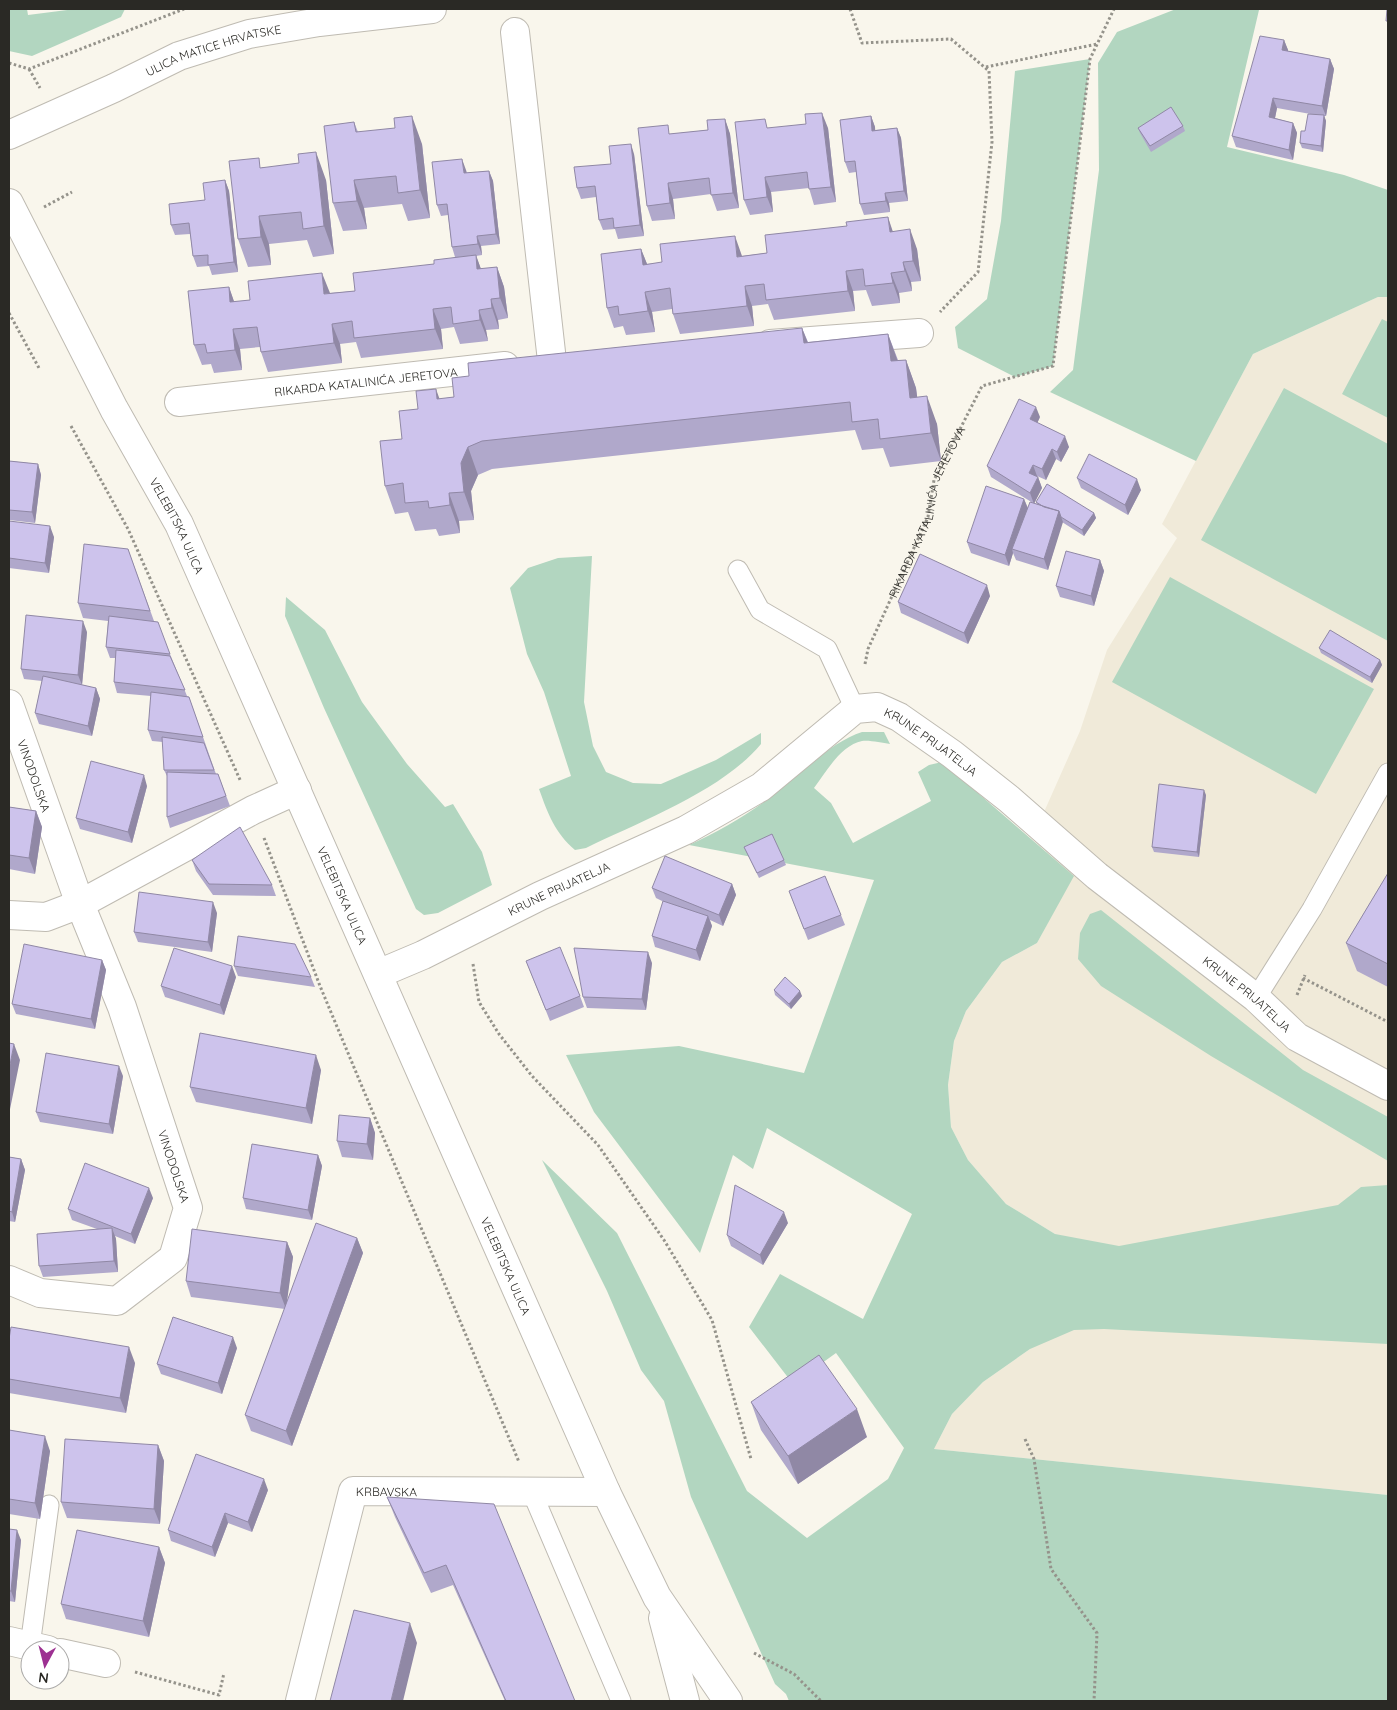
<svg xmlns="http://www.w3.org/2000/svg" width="1397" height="1710" font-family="Quicksand,sans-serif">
  <rect width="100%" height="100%" fill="#f9f6ec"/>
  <!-- built -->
  <path fill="#f0ead9" d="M1378,297H1388V1495L934,1449L952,1414L983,1382L1030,1349L1055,1234L1006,1204L968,1160L951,1127L948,1085L954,1041L966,1011L1002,962L1037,943L1073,876L1032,839L1080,731L1107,650L1177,538L1162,524L1253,354Z"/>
  <!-- green -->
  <path fill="#b2d6c0" d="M9,9H27L28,15L75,9H125L121,17L32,56L9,51Z
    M1176,9L1259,10L1227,147L1344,175L1388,190V297H1378L1253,354L1196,461L1050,392L1073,370L1099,170L1098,63L1117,32Z
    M1090,59L1053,366L1015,377L958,348L955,327L987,299L1001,221L1015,71Z
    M1382,319L1388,322V418L1342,394Z
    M1284,388L1388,444V641L1201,540Z
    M592,556L584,702L593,746L606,772L633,783L661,784L716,760L761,733V744C722,791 641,821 586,848L575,850C555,833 548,814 539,789L571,776L544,692L527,654L510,588L528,568L558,558Z
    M1170,577L1374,689L1316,794L1112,682Z
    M286,597L325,630L362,702L407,764L445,807L453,804L482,852L492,885L438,913L424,915L416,909L324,708L285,616Z
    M862,732H884L890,744C882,743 870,740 862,741C841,745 826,772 814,788L831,803L853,843L931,801L918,772L929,765L942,762L1074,876L1037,943L1002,962L966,1011L954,1041L948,1085L951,1127L968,1160L1006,1204L1055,1234L1119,1246L1338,1205L1361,1187L1388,1185V1344L1104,1329L1074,1330L1030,1349L983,1382L952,1414L934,1449L1388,1495V1701H789L786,1694L775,1684L691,1497L664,1401L641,1370L607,1291L542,1160L617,1233L747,1491L807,1538L888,1479L904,1448L836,1353L793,1384L749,1327L780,1274L863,1319L912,1214L767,1128L753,1169L733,1155L700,1253L594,1112L566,1055L679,1046L804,1073L874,880L689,845C718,832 746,816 772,796C798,776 832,741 862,732Z
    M1101,910L1303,1070L1388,1117V1161L1211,1056L1101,986L1078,959L1080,933L1090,914Z"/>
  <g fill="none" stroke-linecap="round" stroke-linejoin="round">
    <defs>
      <path id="service" d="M738,570L760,610L827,649L855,709
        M1256,998L1312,909L1388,773
        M531,1490L621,1701
        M30,1646L49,1505"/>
      <g id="pedestrian">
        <path d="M515,32L552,361"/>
        <path d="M770,344L919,333"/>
        <path id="s2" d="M179,402L505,366"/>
      </g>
      <g id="minor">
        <path id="s3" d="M9,704L80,904L122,1007L188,1208L173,1258L117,1301L40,1293L9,1280"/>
        <path d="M9,915L46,917L80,904L253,810L297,790"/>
        <path id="s4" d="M378,974L423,955L540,896L686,830L761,787L855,709L877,707L899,717L952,754L1009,799L1097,876L1256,998L1297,1037L1388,1086"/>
        <path d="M9,1641L48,1650"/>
        <path d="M60,1653L106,1663"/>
        <path id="s5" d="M300,1701L353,1491L606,1492"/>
      </g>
      <g id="tertiary">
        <path id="s6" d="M9,135L114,88L179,56L249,34L319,22L432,9"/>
        <path id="s7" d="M9,203L114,409L179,524L606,1492L657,1597L728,1701"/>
        <path d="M663,1618L685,1701"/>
      </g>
    </defs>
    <!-- service casing -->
    <use href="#service" stroke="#bfbbb2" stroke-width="21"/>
    <!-- pedestrian casing -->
    <use href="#pedestrian" stroke="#bfbbb2" stroke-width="30"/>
    <!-- minor casing -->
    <use href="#minor" stroke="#bfbbb2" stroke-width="30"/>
    <!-- tertiary casing -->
    <use href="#tertiary" stroke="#bfbbb2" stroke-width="30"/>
    <!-- path -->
    <g stroke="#95938b" stroke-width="3" stroke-dasharray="2.5 2.5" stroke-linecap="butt">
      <path d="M850,9L862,43L951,39L989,71L992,142L978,272L940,312"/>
      <path d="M9,63L29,69L184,9"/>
      <path d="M986,67L1097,44"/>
      <path d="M29,69L40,88"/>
      <path d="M44,207L72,192"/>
      <path d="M9,313L39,368"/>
      <path d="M71,426L128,529L241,782"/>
      <path id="s1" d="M865,664L868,649L928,517L934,480L982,386L1053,366L1090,59L1114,9"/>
      <path d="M264,838L320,986L519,1462"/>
      <path d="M473,964L479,1002L499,1034L532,1076L598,1145L664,1240L712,1320L751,1459"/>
      <path d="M1303,978L1388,1022"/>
      <path d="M1297,995L1305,975"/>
      <path d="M1025,1439L1034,1459L1051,1569L1097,1633L1094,1701"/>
      <path d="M754,1653L794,1674L821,1701"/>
      <path d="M135,1672L219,1695L224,1673"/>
    </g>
    <!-- service -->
    <use href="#service" stroke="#fff" stroke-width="19"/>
    <!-- pedestrian -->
    <use href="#pedestrian" stroke="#fff" stroke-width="28"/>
    <!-- minor -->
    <use href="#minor" stroke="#fff" stroke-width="28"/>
    <!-- tertiary -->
    <use href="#tertiary" stroke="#fff" stroke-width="28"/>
  </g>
  <!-- wall -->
  <path fill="#b0a8cb" d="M1284,40L1288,50V51L1330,59L1334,69L1326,116H1324L1326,121L1323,152L1302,148L1300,143L1305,131L1316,115L1277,108L1275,118L1293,123L1297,133L1293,160L1236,147L1232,136Z
    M871,116L875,127V130L897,128L901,138L908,201L889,203L890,212L864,215L860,204L856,172L849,173L845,162Z
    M725,119L730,134L739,208L717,211L711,194L673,199L675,219L652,221L647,206L671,134L708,130Z
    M354,122L358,132L422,144L430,218L408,221L402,204L364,208L367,229L343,231L333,203Z
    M1183,126L1185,131L1151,152L1140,133L1138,128Z
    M769,128H828L836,202L814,205L809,188L771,192L773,212L750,215L744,200Z
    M634,154L644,236L618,239L615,229L603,230L599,220L596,197L581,199L577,188L611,164Z
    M262,167L326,180L334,254L313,257L307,240L269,244L271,265L248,267L238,239Z
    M466,170L467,173L489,171L493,181L500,244L481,246L482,255L476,256L481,269L497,267L504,287L508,318L498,320L499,329L486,330L488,341L460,344L454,327L441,329L443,349L361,358L356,342L340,344L342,363L268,372L261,352L260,347L240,349L242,370L214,373L211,364L202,365L194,345L229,287L234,302L330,293L355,291L455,257L452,247L448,215L441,216L437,205Z
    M225,180L229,191L238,272L212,275L209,266L197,267L193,256L190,234L175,235L171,225L205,200Z
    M893,231L917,249L921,281L911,282L912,291L899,293L900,303L872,306L866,290L853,291L855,311L774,320L768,304L752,306L754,326L680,334L673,314L672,309L652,312L655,332L626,335L623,326L614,328L607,308L641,249L647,264L742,256L767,253Z
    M802,328L808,342L888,334L898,360H906L916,388L917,397L937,424L941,461L890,467L883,448L862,450L855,430L492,469L478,475L471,491L474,520L459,521L460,533L439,536L436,529L415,531L408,512L395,514L385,486L402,439L439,399L454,397L469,376Z
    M1040,417L1037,423L1069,447L1061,462L1056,459L1046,480L1037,476L1036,477H1038L1042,488L1034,503L1037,504L1036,502L1094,513L1096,518L1084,536L1062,522L1048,570L1016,560L1013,553L1009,566L971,553L967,542L1024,499L1028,508L1033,503L991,477L987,466Z
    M9,461L38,464L41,475L35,523L9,520Z
    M1077,478L1141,490L1128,515L1081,488Z
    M9,521L54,537L49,573L9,568Z
    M128,549L154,621L170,654L187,696L189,697L216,774H218L230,806L170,828L167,817V776L164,770L163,742L152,741L148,730L151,696L117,693L114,682L116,658H110L106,647L108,621L83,618L78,603Z
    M1100,560L1104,571L1094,606L1060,597L1056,586Z
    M990,596L968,644L901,613L898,602Z
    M87,632L82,685L96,688L100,699L92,736L39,724L35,713L42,681L24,679L21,669Z
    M1319,648L1380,660L1382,665L1372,683L1321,653Z
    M147,786L132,843L80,829L76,818Z
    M1206,795L1199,857L1154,852L1152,847Z
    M9,807L36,811L42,827L35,874L9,869Z
    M744,847L784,860L786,865L759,878Z
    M192,860L272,885L276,896L213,895L196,871Z
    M1388,873V987L1357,971L1346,943Z
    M732,884L736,895L723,926L710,920L712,926L700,961L655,947L652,936L664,902L656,898L652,888Z
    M789,891L841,915L845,925L808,940Z
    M217,913L212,952L138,942L134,932Z
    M102,960L106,970L95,1029L16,1014L12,1004Z
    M526,961L580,996L584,1007L550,1021Z
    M652,963L646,1010L587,1008L583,997Z
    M234,966L311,977L315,987L238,976Z
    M236,977L224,1015L165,997L161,986Z
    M774,990L802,996L791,1009L775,995Z
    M321,1070L312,1124L196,1102L190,1087Z
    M123,1076L113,1134L40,1122L36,1112Z
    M370,1118L375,1133L373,1160L342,1157L337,1141Z
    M318,1155L322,1166L312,1220L246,1209L243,1198Z
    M9,1157L21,1159L25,1170L15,1222L9,1221Z
    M153,1198L135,1244L115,1236L116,1239L118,1272L43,1277L39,1266L97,1229L72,1220L68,1209Z
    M788,1223L763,1265L731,1246L727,1235Z
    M357,1238L363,1253L292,1446L251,1431L245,1415L285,1309L191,1297L186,1281L287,1242L293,1257L286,1304Z
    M9,1339L135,1363L126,1413L9,1393Z
    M237,1348L222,1394L161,1374L157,1364Z
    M751,1402L867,1437L798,1484L761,1430Z
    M9,1430L50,1451L40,1519L9,1514Z
    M158,1445L164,1461L160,1524L67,1518L61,1502Z
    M268,1490L252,1532L228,1523L215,1557L171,1541L168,1530Z
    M387,1497L575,1701H505L453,1585L431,1593L395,1517Z
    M9,1529L21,1540L15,1602L9,1601Z
    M159,1547L165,1563L149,1637L66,1619L61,1604Z"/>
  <!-- shaded-wall -->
  <path fill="#9088a5" d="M1284,40L1288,50L1286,61L1282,50Z
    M1330,59L1334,69L1326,116L1322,106Z
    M1273,98L1277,108L1273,128L1269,117Z
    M822,113L828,128L836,202L831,187Z
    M1324,115L1326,121L1323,152L1321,146Z
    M412,116L422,144L430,218L420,190Z
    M871,116L875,127L876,141L872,131Z
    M725,119L730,134L739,208L733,193Z
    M1293,123L1297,133L1293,160L1289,150Z
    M897,128L901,138L908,201L904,191Z
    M631,144L634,154L644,236L640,225Z
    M316,152L326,180L334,254L324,226Z
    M462,159L466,170L468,184L464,173Z
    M489,171L493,181L500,244L496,234Z
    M765,177L771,192L773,212L767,197Z
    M225,180L229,191L238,272L234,262Z
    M354,180L364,208L367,229L357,201Z
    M668,183L673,199L675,219L670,203Z
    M885,193L889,203L890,212L886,201Z
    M259,216L269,244L271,265L261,237Z
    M888,217L895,238L890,232Z
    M910,229L917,249L921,281L913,261Z
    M477,236L481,246L482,255L478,244Z
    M735,236L742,256L737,257Z
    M641,249L649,269L643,265Z
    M476,255L483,275L477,269Z
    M903,262L911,282L912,291L905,271Z
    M497,267L504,287L508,318L500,298Z
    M846,271L853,291L855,311L848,291Z
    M322,273L330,293L324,294Z
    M891,273L899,293L900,303L893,283Z
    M745,286L752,306L754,326L747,306Z
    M229,287L236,307L230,302Z
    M645,292L652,312L655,332L648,311Z
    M491,299L498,320L499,329L492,308Z
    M433,309L441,329L443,349L435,329Z
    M479,310L486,330L488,341L480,320Z
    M332,324L340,344L342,363L334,343Z
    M802,328L813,356L804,343Z
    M233,329L240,349L242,370L235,350Z
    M888,334L898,362L891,361Z
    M906,360L916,388L921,426L910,398Z
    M436,389L446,417L437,399Z
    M927,396L937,424L941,461L931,433Z
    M1036,407L1040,417L1034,430L1030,419Z
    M1065,436L1069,447L1061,462L1057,452Z
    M468,447L478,475L471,491L474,520L464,492L461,463Z
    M1052,449L1056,459L1046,480L1042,469Z
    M38,464L41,475L35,523L32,512Z
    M1033,465L1037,476L1033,484L1029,473Z
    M1038,477L1042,488L1034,504L1030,493Z
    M1137,479L1141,490L1128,515L1125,505Z
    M449,493L459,521L460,533L450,505Z
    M1024,499L1028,509L1012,549L1013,553L1009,566L1005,555Z
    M1059,511L1063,522L1048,570L1044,559Z
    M1094,513L1096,518L1084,536L1082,530Z
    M50,526L54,537L49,573L45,563Z
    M1100,560L1104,571L1094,606L1091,596Z
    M987,585L990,596L968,644L964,633Z
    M83,621L87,632L82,685L78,675Z
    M1380,660L1382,665L1372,683L1370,677Z
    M96,688L100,699L92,736L88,726Z
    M144,775L147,786L132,843L128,832Z
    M1204,790L1206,795L1199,857L1197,852Z
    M36,811L42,827L35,874L29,858Z
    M732,884L736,895L723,926L719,915Z
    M213,902L217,913L212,952L208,942Z
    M708,916L712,926L700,961L696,950Z
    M648,952L652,963L646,1010L642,999Z
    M102,960L106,970L95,1029L91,1019Z
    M232,966L236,977L224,1015L220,1005Z
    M800,991L802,996L791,1009L789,1004Z
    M14,1044L20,1060L9,1114V1070Z
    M316,1055L321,1070L312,1124L306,1108Z
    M119,1066L123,1076L113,1134L109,1124Z
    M370,1118L375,1133L373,1160L367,1144Z
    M318,1155L322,1166L312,1220L308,1210Z
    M21,1159L25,1170L15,1222L12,1212Z
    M149,1188L153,1198L135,1244L131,1234Z
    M784,1212L788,1223L763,1265L760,1255Z
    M112,1228L116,1239L118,1272L114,1261Z
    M357,1238L363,1253L292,1446L286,1431Z
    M287,1242L293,1257L286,1309L280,1293Z
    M233,1337L237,1348L222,1394L218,1383Z
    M129,1347L135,1363L126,1413L120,1398Z
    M857,1409L867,1437L798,1484L788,1456Z
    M45,1436L50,1451L40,1519L35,1503Z
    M158,1445L164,1461L160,1524L154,1509Z
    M264,1479L268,1490L252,1532L248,1522Z
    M225,1513L228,1523L215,1557L212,1547Z
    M17,1530L21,1540L15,1602L11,1591Z
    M159,1547L165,1563L149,1637L143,1621Z
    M410,1623L417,1643L403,1701H391Z"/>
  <!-- building -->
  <path fill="#cdc3ec" stroke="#9088a5" d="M1387,9H1388V21H1386Z
    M1260,36L1284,40L1282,50L1330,59L1322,106L1273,98L1269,117L1293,123L1289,150L1232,136Z
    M1171,107L1183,126L1150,146L1138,128Z
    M822,113L831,187L809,189L807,172L765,177L767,197L744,200L735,122L765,119L767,128L806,124L805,114Z
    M1308,114L1324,115L1321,146L1300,143L1301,131H1305Z
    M412,116L420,190L398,193L396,176L354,180L357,201L333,203L324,126L354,122L356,132L395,128L394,118Z
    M871,116L872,131L897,128L904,191L885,193L886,201L860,204L855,161L845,162L840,120Z
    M725,119L733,193L711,195L709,178L668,183L670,203L647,206L638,128L668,125L669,134L708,130L707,120Z
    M631,144L640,225L614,228L613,218L599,220L595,186L577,188L574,167L611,164L609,146Z
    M316,152L324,226L303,229L301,212L259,216L261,237L238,239L229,161L259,158L260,168L299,163L298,154Z
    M462,159L464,173L489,171L496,234L477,236L478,244L452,247L447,204L437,205L432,162Z
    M225,180L234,262L208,265V255L193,256L189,223L171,225L169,204L205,200L203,183Z
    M888,217L890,232L910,229L913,261L903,262L905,271L891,273L893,283L865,286L863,269L846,271L848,291L766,300L764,284L745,286L747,306L673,314L670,288L645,292L648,311L619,315L618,306L607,308L601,254L641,249L643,265L662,262L660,244L735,236L737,257L767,253L765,235L847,226L846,222Z
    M476,255L477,269L497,267L500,298L491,299L492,308L479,310L480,320L453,324L451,307L433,309L435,329L354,338L352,321L332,324L334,343L261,352L257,327L233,329L235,350L207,353L205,344L194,345L188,291L229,287L230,302L250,300L248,281L322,273L324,294L355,291L353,273L434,264V260Z
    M802,328L804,343L888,334L891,361L906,360L910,398L927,396L931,433L880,439L878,419L852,422L850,402L482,441L468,447L461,463L464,492L449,493L450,505L429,508L428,501L405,503L403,483L385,486L380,441L402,439L399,411L418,409L416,391L436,389L437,399L454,397L452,378L469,376L468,363Z
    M1019,399L1036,407L1030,419L1065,436L1057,452L1052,449L1042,469L1033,465L1029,473L1038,477L1030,493L987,466Z
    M1089,454L1137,479L1125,505L1077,478Z
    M9,461L38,464L32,512L9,510Z
    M1047,484L1094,513L1082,530L1061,517L1059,511L1044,507L1036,502Z
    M986,486L1024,499L1005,555L967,542Z
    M1030,502L1059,511L1044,559L1012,549Z
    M9,521L50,526L45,563L9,558Z
    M84,544L128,549L150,611L78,603Z
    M1066,551L1100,560L1091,596L1056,586Z
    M920,554L987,585L964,633L898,602Z
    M26,615L83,621L78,675L21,669Z
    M109,616L158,622L170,654L106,647Z
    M1330,630L1380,660L1370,677L1319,648Z
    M116,650L170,656L185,690L114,682Z
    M43,676L96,688L88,726L35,713Z
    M151,692L189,697L203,737L148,730Z
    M162,737L204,743L214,770H164Z
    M91,761L144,775L128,832L76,818Z
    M167,772L218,774L226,796L167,817Z
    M1159,784L1204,790L1197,852L1152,847Z
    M9,807L36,811L29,858L9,855Z
    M240,827L272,885L209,884L192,860Z
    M772,834L784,860L757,873L744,847Z
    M665,856L732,884L719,915L652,888Z
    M1388,873V964L1346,943Z
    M825,876L841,915L804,929L789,891Z
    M139,892L213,902L208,942L134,932Z
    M663,901L708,916L696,950L652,936Z
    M238,936L295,944L311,977L234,966Z
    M24,944L102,960L91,1019L12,1004Z
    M560,947L580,996L546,1010L526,961Z
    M174,948L232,966L220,1005L161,986Z
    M574,948L648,952L642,999L583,997Z
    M785,977L800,991L789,1004L774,990Z
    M200,1033L316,1055L306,1108L190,1087Z
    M9,1043L14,1044L9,1070Z
    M46,1053L119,1066L109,1124L36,1112Z
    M339,1115L370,1118L367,1144L337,1141Z
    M252,1144L318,1155L308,1210L243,1198Z
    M9,1157L21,1159L12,1212L9,1211Z
    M85,1163L149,1188L131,1234L68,1209Z
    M735,1185L784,1212L760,1255L727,1235Z
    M316,1223L357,1238L286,1431L245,1415Z
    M112,1228L114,1261L39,1266L37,1234Z
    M192,1229L287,1242L280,1293L186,1281Z
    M173,1317L233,1337L218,1383L157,1364Z
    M11,1327L129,1347L120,1398L9,1379V1339Z
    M819,1355L857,1409L788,1456L751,1402Z
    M9,1430L45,1436L35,1503L9,1499Z
    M65,1439L158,1445L154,1509L61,1502Z
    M196,1454L264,1479L248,1522L225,1513L212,1547L168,1530Z
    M387,1497L494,1504L575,1701H506L446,1565L424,1573Z
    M9,1529L17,1530L11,1591H9Z
    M77,1530L159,1547L143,1621L61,1604Z
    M354,1610L410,1623L391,1701H330Z"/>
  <g text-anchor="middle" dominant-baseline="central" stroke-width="4.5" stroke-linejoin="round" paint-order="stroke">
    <!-- street labels -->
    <g font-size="12" fill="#2a2925" stroke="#fff">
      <text stroke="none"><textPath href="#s6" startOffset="222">ULICA MATICE HRVATSKE</textPath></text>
      <text stroke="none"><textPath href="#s2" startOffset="188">RIKARDA KATALINIĆA JERETOVA</textPath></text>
      <text stroke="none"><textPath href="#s1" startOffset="165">RIKARDA KATALINIĆA JERETOVA</textPath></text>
      <text stroke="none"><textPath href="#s7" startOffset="364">VELEBITSKA ULICA</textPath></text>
      <text stroke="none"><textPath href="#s4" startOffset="635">KRUNE PRIJATELJA</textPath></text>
      <text stroke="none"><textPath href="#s3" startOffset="76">VINODOLSKA</textPath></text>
      <text stroke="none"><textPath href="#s4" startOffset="200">KRUNE PRIJATELJA</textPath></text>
      <text stroke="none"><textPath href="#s7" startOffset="769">VELEBITSKA ULICA</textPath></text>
      <text stroke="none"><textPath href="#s4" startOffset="1040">KRUNE PRIJATELJA</textPath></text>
      <text stroke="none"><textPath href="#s3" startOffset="491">VINODOLSKA</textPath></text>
      <text stroke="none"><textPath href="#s7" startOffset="1174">VELEBITSKA ULICA</textPath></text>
      <text stroke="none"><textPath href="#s5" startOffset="250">KRBAVSKA</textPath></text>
    </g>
  </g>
  <!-- border -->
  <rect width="1397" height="1710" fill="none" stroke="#2a2925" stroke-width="20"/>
  <!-- north arrow -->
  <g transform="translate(45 1665) rotate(187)"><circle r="24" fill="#ffffff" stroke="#aaa9a8"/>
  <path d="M0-4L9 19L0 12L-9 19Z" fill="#9d3192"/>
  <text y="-8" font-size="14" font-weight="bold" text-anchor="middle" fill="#2a2925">N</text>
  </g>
</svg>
